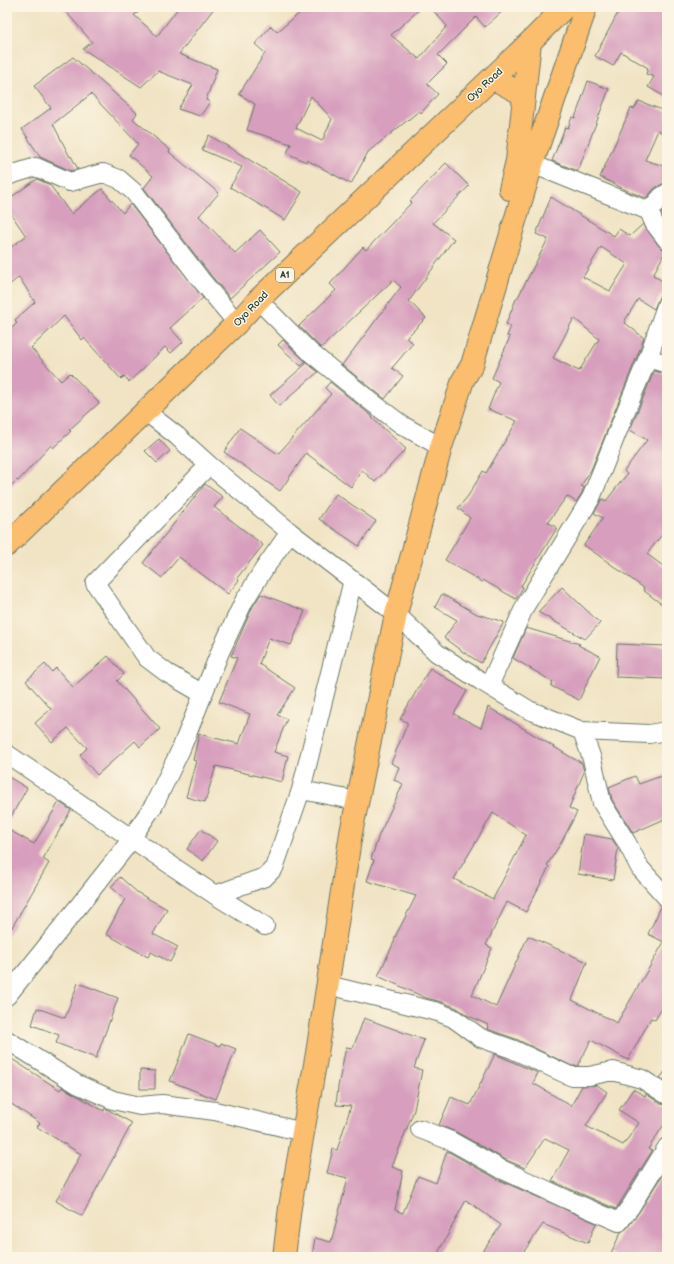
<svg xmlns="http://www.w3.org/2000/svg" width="674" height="1264" font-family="'Balsamiq Sans',sans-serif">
  <rect width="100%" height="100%" fill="#fcf5e5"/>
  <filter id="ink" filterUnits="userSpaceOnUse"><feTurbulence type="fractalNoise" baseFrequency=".025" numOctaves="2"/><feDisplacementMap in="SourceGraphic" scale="8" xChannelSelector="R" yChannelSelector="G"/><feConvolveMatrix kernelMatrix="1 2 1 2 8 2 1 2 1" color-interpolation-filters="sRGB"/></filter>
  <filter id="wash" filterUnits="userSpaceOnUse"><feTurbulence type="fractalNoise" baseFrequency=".012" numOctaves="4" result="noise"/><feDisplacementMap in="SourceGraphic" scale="16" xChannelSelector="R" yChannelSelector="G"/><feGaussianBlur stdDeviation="0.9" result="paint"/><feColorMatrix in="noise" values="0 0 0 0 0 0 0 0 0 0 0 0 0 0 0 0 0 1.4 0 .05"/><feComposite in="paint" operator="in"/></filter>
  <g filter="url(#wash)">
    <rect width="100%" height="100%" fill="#f1e4c5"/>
    <g id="blocks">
      <!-- building -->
      <path fill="#d79fbd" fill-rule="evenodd" d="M62,7H146L134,15L157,36L179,7H215L179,54L217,69L206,100L210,102L203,112L200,116L178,109L193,85L158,71L141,87L83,49L92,42Z
        M307,7H422L391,35L419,59L447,26L430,7H507L485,27L476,17L438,55L447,64L427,84L438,94L421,113L419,111L368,152L351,184L307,160L306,162L287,153L291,144L247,130L255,104L239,94L265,53L255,44L271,26L277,32ZM311,96L332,119L322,141L296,128Z
        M621,7H667V98L648,87L654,77L646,74L648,68L621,52L613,66L595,56Z
        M73,57L137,113L133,119L170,150L169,152L219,193L199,216L235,253L260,230L280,252L230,298L209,273L144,188L153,176L129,155L138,144L91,94L53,124L70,157L71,156L78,169L71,171L40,157L22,129L51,108L34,86Z
        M588,81L609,89L578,171L552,161L565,127L568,128L572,117L575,118Z
        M639,101L667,112V135L658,130L645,160L667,167V183L662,184L655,188L646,198L628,191L600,177L631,108L634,109Z
        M209,135L302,192L285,220L230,187L242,167L202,150Z
        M446,163L469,186L433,223L454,239L409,301L426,318L406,338L413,343L392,368L403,376L385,399L342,365L401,287L393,280L321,348L299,326L336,290L330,284L363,247L366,250L412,202L410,201Z
        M37,179L50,185L71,214L102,189L123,213L130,204L203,298L170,328L183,342L171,353L165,347L129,382L124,376L121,379L84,338L82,340L64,316L31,348L61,381L70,373L99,403L69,430L71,431L53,448L51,445L18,481L17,480L7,490V333L17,323L15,320L35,302L19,277L7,287V250L26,236L7,208V200Z
        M551,197L614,236L619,229L630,236L643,224L659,246L666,250L653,275L667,284V293L660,295L654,309L638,299L624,322L644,338L638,354L591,470L581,486L584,487L582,493L576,502L567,496L548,522L557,528L521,586L523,587L516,599L483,580L482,582L445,560L470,518L458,508L468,496L483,471L486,473L517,421L488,409L499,382L492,378L510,337L507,336L511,326L506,324L516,299H517L548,239L536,234ZM601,247L627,264L610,291L583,277ZM574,318L599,339L579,371L553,358Z
        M667,206V223L661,213Z
        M283,340L306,362L301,366L278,345Z
        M307,363L318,372L279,406L270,395Z
        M654,371L667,374V528L647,554L667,569V608L643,590L644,588L584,545L603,518L594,513L602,499L606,501L627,474L624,471L647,440L630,430Z
        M330,382L373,417L372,418L406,449L375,482L362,470L351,487L306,453L280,491L224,452L240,428L278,454L331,394L325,388Z
        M159,439L170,451L157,463L145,451Z
        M205,484L223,497L214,507L263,545L237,578L239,580L228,594L179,557L162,578L143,563Z
        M336,494L376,521L359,546L319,519Z
        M562,587L600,623L585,639L538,612Z
        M261,594L305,611L291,645L269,638L259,664L295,688L277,715L287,719L274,752L288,756L282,782L216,766L205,802L186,797L196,761L193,760L199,734L239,744L250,714L219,702L237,658L231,656L253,606Z
        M442,594L477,614L504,622L481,663L463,652L444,638L457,620L435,607Z
        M526,628L580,644L578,645L600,656L579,700L551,686L553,682L513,658Z
        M617,644L667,646V679L616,677Z
        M108,656L124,674L117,681L160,729L140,747L135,741L97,775L80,755L87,748L68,728L52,742L35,723L51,709L26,681L45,664L52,672L56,668L73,687Z
        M430,668L467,691L454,714L481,728L488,707L574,759L582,763L584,772L569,808L577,812L561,843L547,865L549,867L526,912L507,902L486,945L492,948L472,995L496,1007L528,936L587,962L572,1000L617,1023L664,942L648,934L661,907L667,908V1000L655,1020L651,1018L628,1060L591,1040L578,1066H572L516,1039L487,1029L488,1025L467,1015L457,1008L442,1002L426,998L378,976L395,940L394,939L416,896L367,881L374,860L371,859L379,835L403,784L394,780L399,767L391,763L407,725V722L400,719ZM493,813L526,835L493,899L454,879Z
        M667,774V818L633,833L612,800L609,787L635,776L639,784Z
        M7,776L27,788L7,824Z
        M59,802L71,810L43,859L49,863L7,936V829L34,844Z
        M201,829L217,841L203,861L187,849Z
        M584,834L612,839L618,848L613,880L578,874Z
        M120,877L138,893L167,909L153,934L178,947L170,962L151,952L148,957L106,934L125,899L111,887Z
        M78,983L118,998L96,1058L56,1043L59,1035L32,1025L37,1008L65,1018Z
        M364,1018L424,1040L414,1068L422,1070L414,1110L392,1167L403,1171L395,1210L403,1213L418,1176L436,1183L447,1151L497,1179L596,1223L588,1243L543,1224L520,1257H479L501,1225L466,1200L436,1257H312L315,1238L331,1242L348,1178L327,1173L333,1149L337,1150L351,1106L336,1105L338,1087L346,1047L353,1048Z
        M189,1034L220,1046L221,1043L236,1049L216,1099L170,1081Z
        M495,1054L538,1073L533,1083L571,1106L582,1086L597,1085L607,1092L586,1126L623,1145L639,1123L619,1110L633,1089L645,1096L646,1094L661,1104L667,1105V1120L648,1149L652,1151L616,1209L552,1181L569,1150L545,1138L525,1168L506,1160L456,1132L439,1125L451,1097L470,1105Z
        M7,1056L60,1090L62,1087L104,1111L105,1108L132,1123L82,1216L56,1201L81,1154L37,1127L40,1123L7,1101Z
        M667,1069V1083L660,1078Z
        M140,1070L155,1071V1089H140Z
        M667,1167V1257H619L611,1253L621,1232L627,1228L639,1212Z"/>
    </g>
  </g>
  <g filter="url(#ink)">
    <use href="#blocks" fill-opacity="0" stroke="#687767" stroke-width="1"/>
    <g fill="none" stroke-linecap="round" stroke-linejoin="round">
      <defs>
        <path id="minor" d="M532,164L649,211L654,223L667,240
          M7,176L36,167L70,182L103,173L119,179L134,192L201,280L237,323
          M649,211L661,197L667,193
          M258,300L311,353L369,400L402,425L441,447
          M648,358L667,364
          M145,411L177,436L209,465L290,532L396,614L437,653L481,681L529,710L582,731L649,734L667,731
          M489,686L525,606L591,498L625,413L648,358L667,303
          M203,694L167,673L147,658L95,583L209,465
          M582,731L592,759L602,803L627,843L640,868L667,898
          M7,754L215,895L265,926
          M301,790L358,801
          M215,895L265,877L274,868L301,790L353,580
          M328,985L438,1012L453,1018L481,1038L512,1049L570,1076H589L613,1071L642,1079L667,1095
          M7,996L124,849L154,805L181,749L220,652L244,601L262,572L290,532
          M7,1040L77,1084L113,1100L140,1106L162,1104L215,1111L303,1132
          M420,1129L451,1141L501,1169L566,1199L619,1222L631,1206L667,1147"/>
        <path id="major" d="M510,189L517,161L530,42
          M284,1257L290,1207L317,1053L351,833L396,614L441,447L463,380L472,365L532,164L586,7"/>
        <path id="highway" d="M492,78L524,95
          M7,545L237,323L258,300L530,42L565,7"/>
      </defs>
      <!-- minor casing -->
      <use href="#minor" stroke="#687767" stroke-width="20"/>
      <!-- major casing -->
      <use href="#major" stroke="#687767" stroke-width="24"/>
      <!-- highway casing -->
      <use href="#highway" stroke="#687767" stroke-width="24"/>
      <!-- minor -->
      <use href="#minor" stroke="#fff" stroke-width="18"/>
      <!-- major -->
      <use href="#major" stroke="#fbbd6e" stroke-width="22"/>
      <!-- highway -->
      <use href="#highway" stroke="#fbbd6e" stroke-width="22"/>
    </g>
  </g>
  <g text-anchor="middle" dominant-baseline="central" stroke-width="3" stroke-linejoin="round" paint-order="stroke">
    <!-- shield labels -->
    <rect fill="#fcf5e5" stroke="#617469" stroke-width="1" x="276" y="268" width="18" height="14" rx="3"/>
    <g font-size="9" font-weight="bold" fill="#1f3d34">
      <text x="285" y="275">A1</text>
    </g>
    <!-- street labels -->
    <g font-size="10" fill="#1f3d34" stroke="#fcf5e5">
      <text transform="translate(485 85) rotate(-43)">Oyo Road</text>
      <text transform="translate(251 309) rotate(-46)">Oyo Road</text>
    </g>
  </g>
  <!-- margin -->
  <rect width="674" height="1264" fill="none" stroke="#fcf5e5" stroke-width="24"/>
</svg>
